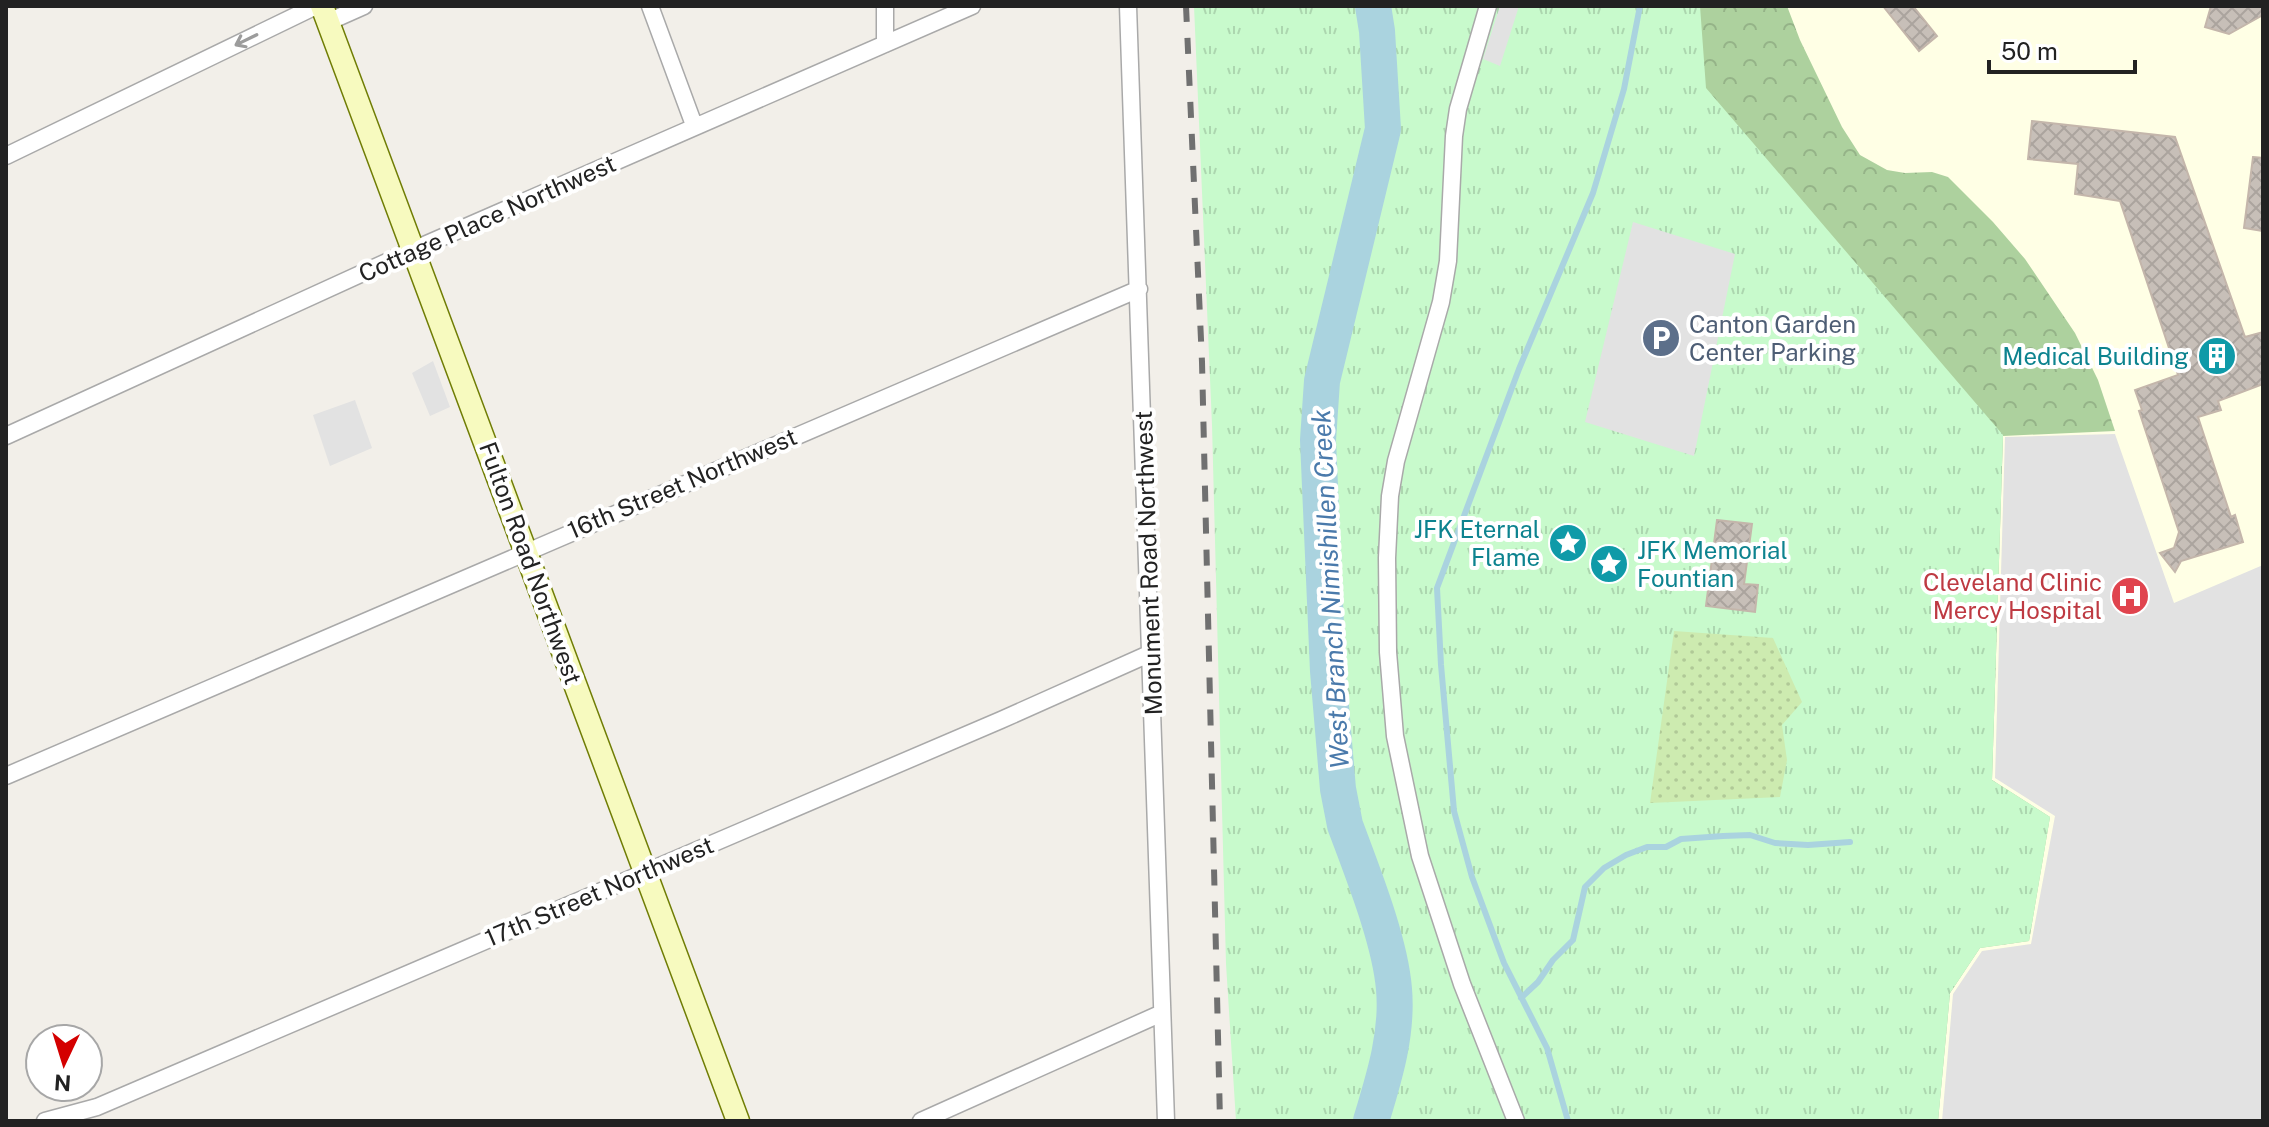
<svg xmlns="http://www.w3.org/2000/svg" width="2269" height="1127" font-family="'Public Sans',sans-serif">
  <defs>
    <pattern id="forest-crowns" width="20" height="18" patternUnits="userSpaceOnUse" patternTransform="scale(2)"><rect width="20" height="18" fill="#add19e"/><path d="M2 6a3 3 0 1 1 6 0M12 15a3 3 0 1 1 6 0" fill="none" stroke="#95b388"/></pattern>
    <pattern id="park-tufts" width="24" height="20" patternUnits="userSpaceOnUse" patternTransform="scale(2)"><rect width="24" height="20" fill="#c8facc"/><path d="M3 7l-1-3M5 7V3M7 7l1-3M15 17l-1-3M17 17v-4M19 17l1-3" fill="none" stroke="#acd6af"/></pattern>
    <pattern id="garden-dots" width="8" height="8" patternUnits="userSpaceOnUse" patternTransform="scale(2)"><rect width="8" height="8" fill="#cdebb0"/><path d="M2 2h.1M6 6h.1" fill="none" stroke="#b0c997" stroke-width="1.8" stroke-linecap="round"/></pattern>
    <pattern id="building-cross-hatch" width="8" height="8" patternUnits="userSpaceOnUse" patternTransform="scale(2)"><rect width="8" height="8" fill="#c7bfb8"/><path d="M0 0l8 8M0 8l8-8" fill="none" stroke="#aba49e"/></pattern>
  </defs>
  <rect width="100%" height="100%" fill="#f2efe9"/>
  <!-- education -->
  <path fill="#ffffe5" d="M1700,6H2263V1121H1938L1950,993L1980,947L1992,780L2003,435Z"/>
  <!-- forest -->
  <path fill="url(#forest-crowns)" d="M1670,6H1787L1800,40L1842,127L1860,155L1887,170L1905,173L1932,172L1948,177L1993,222L2025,259L2075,333L2098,380L2115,431L2003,436L1992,780L2050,817L2029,941L1980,948L1950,993L1938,1121Z"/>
  <!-- park -->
  <path fill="url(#park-tufts)" d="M1194,6H1700L1706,88L2003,435L1992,780L2050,817L2029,941L1980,948L1950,993L1938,1121H1236L1226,964L1212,425Z"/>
  <!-- garden -->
  <path fill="url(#garden-dots)" d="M1674,631L1773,638L1802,702L1782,725L1787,760L1780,797L1650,803Z"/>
  <!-- parking -->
  <path fill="#e2e2e2" d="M1500,6H1519L1500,66L1483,59Z
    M1633,222L1735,254L1694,456L1585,422Z
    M433,361L450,407L430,416L412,373Z
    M355,400L372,448L330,466L313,415Z
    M2115,434L2174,603L2263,565V1121H1942L1953,994L1982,951L2031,944L2055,816L1995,778L2005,437Z"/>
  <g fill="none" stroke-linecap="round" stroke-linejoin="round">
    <!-- stream -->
    <path stroke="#aad3df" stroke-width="6" d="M1521,998L1538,982L1553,960L1573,940L1585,887L1604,868L1626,855L1647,847H1666L1681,839L1723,836L1750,835L1775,843L1808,845L1850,842
      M1568,1121L1547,1048L1504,963L1472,877L1454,811L1441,665L1437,588L1519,369L1593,193L1624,89L1640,6"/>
    <!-- river -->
    <path stroke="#aad3df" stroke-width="36" d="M1371,1121C1384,1078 1398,1034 1394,989C1390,940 1362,871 1345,825L1338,789L1328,671L1318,440L1322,381L1383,129L1377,31L1373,6"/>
  </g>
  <!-- building -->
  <path fill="url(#building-cross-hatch)" stroke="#c4b6ab" stroke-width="2" d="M1883,6H1913L1937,36L1919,51Z
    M2211,6H2263V15L2229,34L2205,27Z
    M2032,121L2175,137L2245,337L2263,332V384L2218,401L2221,410L2198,417L2231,517L2235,515L2243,542L2181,561L2175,572L2160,553L2174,548L2179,532L2139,411L2142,410L2135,390L2178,375L2120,201L2075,194L2078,164L2028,159Z
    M2253,157L2263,158V231L2244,228Z
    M1717,520L1752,524L1744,584L1758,585L1755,612L1706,606Z"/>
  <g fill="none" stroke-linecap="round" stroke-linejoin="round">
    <defs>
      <path id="street" d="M650,6L694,125
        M885,6V44
        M1128,6L1166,1121
        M1488,6L1458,109L1454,136L1448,261L1441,302L1396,461L1390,496L1387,558L1388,652L1395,736L1420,856L1462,984L1516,1121
        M328,22L364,6
        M6,156L316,6
        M6,436L413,250L972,6
        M6,776L1139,289
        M45,1121L97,1107L1001,720L1151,653
        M921,1121L1162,1013"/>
      <path id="secondary" d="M322,6L738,1121"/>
    </defs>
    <!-- street casing -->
    <use href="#street" stroke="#a9a9a9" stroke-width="19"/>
    <!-- secondary casing -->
    <use href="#secondary" stroke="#707d05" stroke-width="25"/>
    <!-- street -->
    <use href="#street" stroke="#fff" stroke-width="16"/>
    <!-- secondary -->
    <use href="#secondary" stroke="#f7fabf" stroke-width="22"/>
    <!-- rail -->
    <path stroke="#707070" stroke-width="6" stroke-dasharray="16 16" stroke-linecap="butt" d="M1186,6L1202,362L1220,1121"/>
  </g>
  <!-- one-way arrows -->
  <defs><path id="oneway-shaft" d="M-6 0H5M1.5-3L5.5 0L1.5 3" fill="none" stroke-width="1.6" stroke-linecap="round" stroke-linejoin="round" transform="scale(2)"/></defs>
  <use stroke="#9c9c9c" href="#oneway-shaft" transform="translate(246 40) rotate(154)"/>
  <!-- icons -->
  <defs>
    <symbol id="parking-disc" viewBox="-11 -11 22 22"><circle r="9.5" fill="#5c6f8a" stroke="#fff"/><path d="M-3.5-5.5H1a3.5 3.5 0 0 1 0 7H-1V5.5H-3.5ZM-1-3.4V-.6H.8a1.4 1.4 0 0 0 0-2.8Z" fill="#fff"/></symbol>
    <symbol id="building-disc" viewBox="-11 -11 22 22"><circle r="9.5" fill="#0f9aa8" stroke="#fff"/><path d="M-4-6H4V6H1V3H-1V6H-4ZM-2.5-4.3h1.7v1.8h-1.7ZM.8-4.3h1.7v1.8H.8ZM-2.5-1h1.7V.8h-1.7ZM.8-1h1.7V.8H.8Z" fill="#fff"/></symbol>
    <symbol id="sight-disc" viewBox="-11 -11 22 22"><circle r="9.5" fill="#0f9aa8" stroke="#fff"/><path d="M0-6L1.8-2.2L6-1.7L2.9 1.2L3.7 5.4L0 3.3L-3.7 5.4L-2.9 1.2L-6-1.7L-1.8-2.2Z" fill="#fff"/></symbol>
    <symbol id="hospital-disc" viewBox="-11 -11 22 22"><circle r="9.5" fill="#e0444e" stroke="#fff"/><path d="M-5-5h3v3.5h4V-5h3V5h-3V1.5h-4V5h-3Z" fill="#fff"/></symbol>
  </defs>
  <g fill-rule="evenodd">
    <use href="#parking-disc" x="1639" y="316" width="44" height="44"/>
    <use href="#building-disc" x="2195" y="334" width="44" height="44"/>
    <use href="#sight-disc" x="1546" y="521" width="44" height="44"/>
    <use href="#sight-disc" x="1587" y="542" width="44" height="44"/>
    <use href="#hospital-disc" x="2108" y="574" width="44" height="44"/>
  </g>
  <g text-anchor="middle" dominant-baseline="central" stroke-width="8" stroke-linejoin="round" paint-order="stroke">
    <!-- street labels -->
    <g font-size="24" fill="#222" stroke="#fff">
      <text transform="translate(487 218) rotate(-24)">Cottage Place Northwest</text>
      <text transform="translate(682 483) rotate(-23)">16th Street Northwest</text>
      <text transform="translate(531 563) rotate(70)">Fulton Road Northwest</text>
      <text transform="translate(1148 563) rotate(-92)">Monument Road Northwest</text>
      <text transform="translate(599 891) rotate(-23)">17th Street Northwest</text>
    </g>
    <!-- service labels -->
    <g font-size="24" fill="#4e5e75" stroke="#fff" text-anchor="start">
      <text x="1689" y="324">Canton Garden<tspan x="1689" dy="28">Center Parking</tspan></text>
    </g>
    <!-- culture labels -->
    <g font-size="24" fill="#0d838f" stroke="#fff" text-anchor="end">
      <text x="2189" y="356">Medical Building</text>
      <text x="1540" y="529">JFK Eternal<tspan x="1540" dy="28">Flame</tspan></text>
      <text x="1637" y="550" text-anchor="start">JFK Memorial<tspan x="1637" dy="28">Fountian</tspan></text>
    </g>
    <!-- health labels -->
    <g font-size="24" fill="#be3a42" stroke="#fff" text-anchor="end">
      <text x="2102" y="582">Cleveland Clinic<tspan x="2102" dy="28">Mercy Hospital</tspan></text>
    </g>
    <!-- water labels -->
    <g font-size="26" font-style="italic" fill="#4a7aab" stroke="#fff">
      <text transform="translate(1330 589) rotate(-93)">West Branch Nimishillen Creek</text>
    </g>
  </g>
  <!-- border -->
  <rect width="2269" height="1127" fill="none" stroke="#222222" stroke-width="16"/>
  <!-- north arrow -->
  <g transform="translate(64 1063) rotate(184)"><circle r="38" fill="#ffffff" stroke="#a7a7a7" stroke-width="2"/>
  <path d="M0-6L14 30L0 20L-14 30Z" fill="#d40000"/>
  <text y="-12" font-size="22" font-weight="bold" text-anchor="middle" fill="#222222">N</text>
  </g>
  <!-- scale -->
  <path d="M1989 60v12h146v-12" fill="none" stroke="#222222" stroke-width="4"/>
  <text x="2001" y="60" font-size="24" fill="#222222" stroke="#ffffff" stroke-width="6" paint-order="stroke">50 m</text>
</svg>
